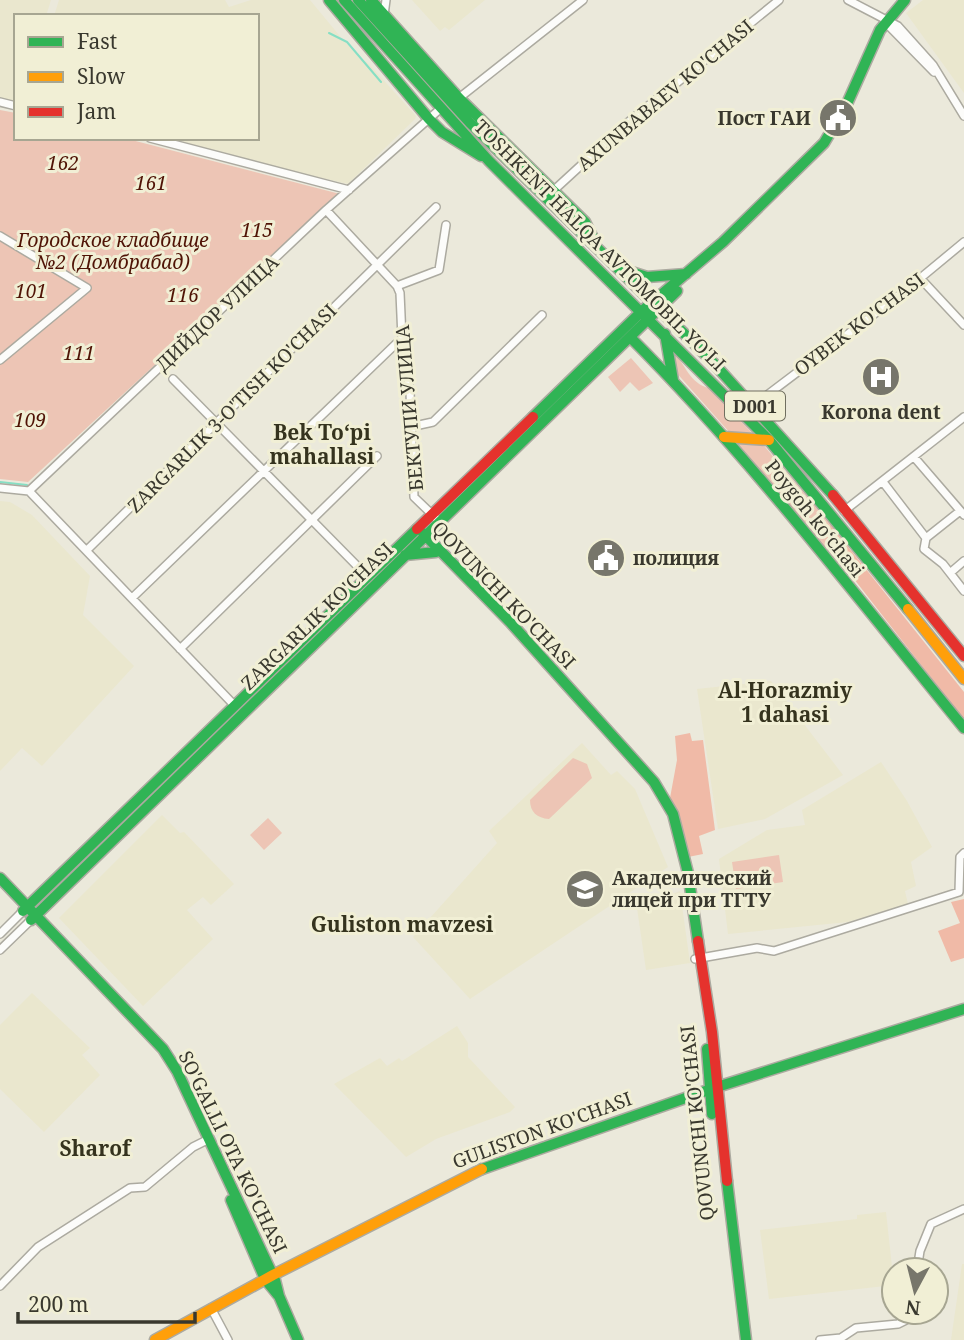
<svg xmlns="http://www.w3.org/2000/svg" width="964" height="1340" font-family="'Noto Serif',serif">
  <rect width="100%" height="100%" fill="#ebe9db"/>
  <!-- built -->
  <path fill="#eae7ce" d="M0,0H51L46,16H16V103L0,99Z
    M59,0H225L229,7L251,0H310L339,35L360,58L368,63L416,116L415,119L348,184L270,166L167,138H257V16H54Z
    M412,0H485L449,30L445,27L440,31Z
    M923,0H964V93L906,13Z
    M0,501L10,502L32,515L90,576L83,615L134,666L42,766L22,748L0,771Z
    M771,681L843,775L765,819L718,829L697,689Z
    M582,743L611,775L617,771L635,789L668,867L470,999L413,937L497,843L489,831Z
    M881,762L907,801L932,847L911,862L916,886L905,891L908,904L848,922L728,934L719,859L767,830L805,825L802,810Z
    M162,815L180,833L184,832L234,884L211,905L203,897L187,910L213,939L143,1006L59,918Z
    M680,891L690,963L646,970L637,908Z
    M32,993L90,1048L82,1055L100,1075L44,1132L0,1089V1025Z
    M457,1026L468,1043V1057L515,1107L510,1112L436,1139L406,1157L334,1084L380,1058L387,1066L399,1058L402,1061Z
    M886,1212L894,1285L769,1299L760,1230L857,1219V1215Z
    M962,1264H964V1340H951Z"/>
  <!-- green -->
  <path fill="#edc5b5" d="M0,110L16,113V138H124L340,194L28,482L0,479Z
    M673,351C685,364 690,384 709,388L753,434L730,433L674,370Z
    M631,358L653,383L639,391L630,382L620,392L608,377Z
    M761,442L830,524L825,539L843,568L736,444Z
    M573,758L587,764L592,778L549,819C537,818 530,812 530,800Z
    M268,818L282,833L264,850L250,835Z
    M779,855L783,882L736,889L732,862Z"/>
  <!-- forest -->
  <path fill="#f0baa7" d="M830,524L964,692V720L854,579L843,568L825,539Z
    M690,733L692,741L703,740L715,830L699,836L703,854L688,857L678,816L670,798L677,760L675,736Z
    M964,899V958L951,962L938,931L960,923L951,902Z"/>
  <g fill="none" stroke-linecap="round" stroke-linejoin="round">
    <!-- stream -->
    <path stroke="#86dfc4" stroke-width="2" d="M329,33L347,42L381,82
      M0,482L27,485"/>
    <defs>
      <path id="street" d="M848,0L898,26L933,65L964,116
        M384,15L386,0
        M886,23L934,72
        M459,98L583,0
        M0,102L16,106
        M150,138L349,190
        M553,191L626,124L779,0
        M326,210L397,286L400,293L402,338L410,392L414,497L440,522
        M0,236L87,288L0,360
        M920,278L964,325
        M397,286L439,270L446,225
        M173,379L368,577
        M754,405L906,290L964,242
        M410,427L433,422L542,315
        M914,457L964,515
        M883,482L926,538L924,549L943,564L964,591
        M0,488L29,491
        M29,491L326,210L440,109
        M29,491L235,706
        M844,511L964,417
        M926,538L960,511
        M87,550L436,207
        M950,573L964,561
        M132,598L402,338
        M180,649L377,456
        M0,934L23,911
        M0,950L31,920
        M695,959L757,948L774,951L959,892L960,857L964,853
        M917,1270L920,1251L931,1224L964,1209
        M0,1286L38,1247L130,1188L145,1187L193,1147L209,1139
        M211,1308L228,1340
        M820,1340L841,1338L856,1328L898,1324L906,1320L908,1312"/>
      <path id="fast" d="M329,0L429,119L442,132L481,156
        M344,0L489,161L769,440L908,609
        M358,0L470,123L708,357L833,495
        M371,0L459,98L585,222L594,240
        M622,269L647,277L686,274
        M665,334L673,380
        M630,337C751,458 856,596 964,728
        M533,417L642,311L723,242L824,143L846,106L880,30L905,0
        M423,533L510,622L654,782L673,814L688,873L698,941
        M405,555L436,552
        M0,878L163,1049L177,1071L275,1280L279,1296L298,1340
        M23,911L417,529
        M31,920L677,291
        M707,1049L712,1114
        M482,1169L717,1087L964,1009
        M727,1181L746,1340
        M231,1200L265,1279L278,1295"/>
      <path id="slow" d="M724,437L769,440
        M908,609L964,679
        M155,1340L273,1275L482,1169"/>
      <path id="jam" d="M833,495L964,656
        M417,529L533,417
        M698,941L712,1032L727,1181"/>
    </defs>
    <!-- street casing -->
    <use href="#street" stroke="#acaaa0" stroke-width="10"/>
    <!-- fast casing -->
    <use href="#fast" stroke="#acaaa0" stroke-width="13"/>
    <!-- slow casing -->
    <use href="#slow" stroke="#acaaa0" stroke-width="13"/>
    <!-- jam casing -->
    <use href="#jam" stroke="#acaaa0" stroke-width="13"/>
    <!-- street -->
    <use href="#street" stroke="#fcfcfa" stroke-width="7"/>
    <!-- fast -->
    <use href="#fast" stroke="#30b455" stroke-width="10"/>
    <!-- slow -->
    <use href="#slow" stroke="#ff9f0a" stroke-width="10"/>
    <!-- jam -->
    <use href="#jam" stroke="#e5322d" stroke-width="10"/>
  </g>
  <!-- icons -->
  <defs>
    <symbol id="civic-disc" viewBox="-11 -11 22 22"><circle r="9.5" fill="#77766b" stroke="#f1efd5"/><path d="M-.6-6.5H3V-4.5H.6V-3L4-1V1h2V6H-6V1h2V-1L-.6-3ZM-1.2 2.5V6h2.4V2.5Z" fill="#fff"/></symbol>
    <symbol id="hospital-disc" viewBox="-11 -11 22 22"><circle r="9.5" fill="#77766b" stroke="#f1efd5"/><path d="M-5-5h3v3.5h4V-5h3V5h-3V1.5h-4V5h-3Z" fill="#fff"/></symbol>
    <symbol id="university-disc" viewBox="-11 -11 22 22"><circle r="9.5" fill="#77766b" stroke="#f1efd5"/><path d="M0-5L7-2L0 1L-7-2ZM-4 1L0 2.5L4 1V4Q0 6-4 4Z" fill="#fff"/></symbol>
  </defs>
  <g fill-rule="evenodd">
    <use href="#civic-disc" x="816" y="96" width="44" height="44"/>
    <use href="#hospital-disc" x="859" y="355" width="44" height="44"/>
    <use href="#civic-disc" x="584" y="536" width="44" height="44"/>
    <use href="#university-disc" x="563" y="867" width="44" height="44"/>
  </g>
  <g text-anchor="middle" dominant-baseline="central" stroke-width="6" stroke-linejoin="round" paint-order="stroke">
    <!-- shield labels -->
    <rect fill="#f1efd5" stroke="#706f60" stroke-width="2" x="725" y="391.5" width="60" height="29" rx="5"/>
    <g font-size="18" font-weight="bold" fill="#39382e">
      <text x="755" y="406">D001</text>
    </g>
    <!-- street labels -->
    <g font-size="19" fill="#39382e" stroke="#f1efd5">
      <text transform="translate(665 95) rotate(-40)">AXUNBABAEV KO'CHASI</text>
      <text transform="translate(600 245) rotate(45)">TOSHKENT HALQA AVTOMOBIL YO'LI</text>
      <text transform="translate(217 313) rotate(-43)">ДИЙДОР УЛИЦА</text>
      <text transform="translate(859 324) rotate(-37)">OYBEK KO'CHASI</text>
      <text transform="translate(232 408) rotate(-45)">ZARGARLIK 3-O'TISH KO'CHASI</text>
      <text transform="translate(409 408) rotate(-95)">БЕКТУПИ УЛИЦА</text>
      <text transform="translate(815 518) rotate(51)">Poygoh koʻchasi</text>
      <text transform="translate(504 595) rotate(46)">QOVUNCHI KO'CHASI</text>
      <text transform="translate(317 616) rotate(-44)">ZARGARLIK KO'CHASI</text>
      <text transform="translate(697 1123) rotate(-96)">QOVUNCHI KO'CHASI</text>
      <text transform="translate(542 1130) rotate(-20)">GULISTON KO'CHASI</text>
      <text transform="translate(233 1152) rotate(64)">SO'GALLI OTA KO'CHASI</text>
    </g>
    <!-- poi labels -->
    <g font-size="19" font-weight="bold" fill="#39382e" stroke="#f1efd5" text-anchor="start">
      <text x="811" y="118" text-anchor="end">Пост ГАИ</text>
      <text x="881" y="412" text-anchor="middle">Korona dent</text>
      <text x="633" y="558">полиция</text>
      <text x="612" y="878">Академический<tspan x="612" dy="22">лицей при ТГТУ</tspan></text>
    </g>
    <!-- park labels -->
    <g font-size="19" font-style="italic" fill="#4f1305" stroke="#f1efd5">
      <text x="63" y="163">162</text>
      <text x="151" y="183">161</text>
      <text x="257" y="230">115</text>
      <text x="113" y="240">Городское кладбище<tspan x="113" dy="22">№2 (Домбрабад)</tspan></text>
      <text x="31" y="291">101</text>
      <text x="183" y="295">116</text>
      <text x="79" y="353">111</text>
      <text x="30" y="420">109</text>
    </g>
    <!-- neighbourhood labels -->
    <g font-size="21" font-weight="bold" fill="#35331e" stroke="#f1efd5">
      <text x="322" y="432">Bek Toʻpi<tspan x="322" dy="24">mahallasi</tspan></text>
      <text x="785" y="690">Al-Horazmiy<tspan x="785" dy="24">1 dahasi</tspan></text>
      <text x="402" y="924">Guliston mavzesi</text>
      <text x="95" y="1148">Sharof</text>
    </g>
  </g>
  <!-- legend -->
  <rect x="14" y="14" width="245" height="126" fill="#f1efd5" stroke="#a7a692" stroke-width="2"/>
  <rect x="28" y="37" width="35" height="10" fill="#30b455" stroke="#a7a692" stroke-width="2"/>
  <text x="77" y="49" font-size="21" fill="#39382e">Fast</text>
  <rect x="28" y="72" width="35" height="10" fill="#ff9f0a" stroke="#a7a692" stroke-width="2"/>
  <text x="77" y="84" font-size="21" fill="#39382e">Slow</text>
  <rect x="28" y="107" width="35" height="10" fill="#e5322d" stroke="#a7a692" stroke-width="2"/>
  <text x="77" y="119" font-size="21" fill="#39382e">Jam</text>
  <!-- north arrow -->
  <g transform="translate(915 1291) rotate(187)"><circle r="33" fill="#f1efd5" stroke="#a7a692" stroke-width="2"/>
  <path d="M0-5L12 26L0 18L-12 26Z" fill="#77766b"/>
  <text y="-10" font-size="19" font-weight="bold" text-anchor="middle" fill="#39382e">N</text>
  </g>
  <!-- scale -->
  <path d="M18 1312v10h177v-10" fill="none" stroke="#39382e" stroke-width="3.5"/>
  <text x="28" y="1312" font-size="21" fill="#39382e" stroke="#f1efd5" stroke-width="5" paint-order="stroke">200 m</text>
</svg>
